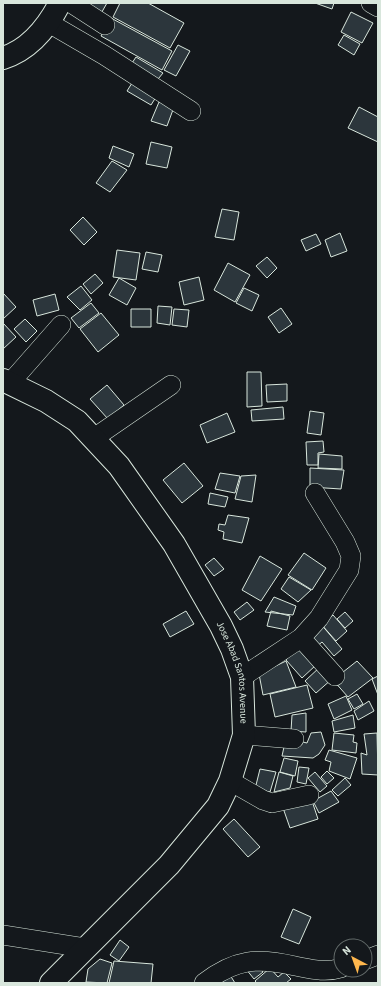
<svg xmlns="http://www.w3.org/2000/svg" width="381" height="986" font-family="'Source Sans 3',sans-serif">
  <rect width="100%" height="100%" fill="#14181c"/>
  <!-- building -->
  <path fill="#2c363c" stroke="#d8e6dc" d="M89,3H107L99,17L86,10Z
    M120,3H148L184,23L170,48L113,17Z
    M315,3H334L332,9Z
    M351,12L373,23L362,43L341,32Z
    M111,18L172,51L162,70L101,36Z
    M344,35L360,44L354,55L338,45Z
    M178,45L190,51L176,76L164,70Z
    M136,57L163,73L154,84L130,66Z
    M132,83L156,97L151,105L127,91Z
    M159,102L174,107L167,126L151,121Z
    M359,107L378,117V142L348,128Z
    M151,142L172,147L167,168L146,164Z
    M113,146L134,154L129,167L109,158Z
    M112,161L127,170L110,192L96,183Z
    M222,209L239,212L234,240L215,237Z
    M83,217L97,232L84,245L70,230Z
    M340,233L347,251L331,257L325,240Z
    M316,234L321,244L306,251L301,240Z
    M117,250L140,253L136,280L113,277Z
    M146,252L162,255L158,272L142,269Z
    M267,257L277,268L267,278L256,266Z
    M228,263L250,275L235,302L214,290Z
    M95,274L103,283L91,294L83,284Z
    M199,277L204,300L184,305L179,282Z
    M119,278L136,288L127,305L109,295Z
    M81,286L92,300L80,310L67,297Z
    M244,288L259,295L252,311L236,303Z
    M3,293L16,307L3,319Z
    M55,294L59,310L37,316L33,300Z
    M91,303L99,313L79,328L71,318Z
    M158,306L172,307L170,325L157,323Z
    M281,308L292,324L279,333L268,317Z
    M131,309H151V327H131Z
    M174,309L189,310L187,327L172,325Z
    M101,313L119,335L98,352L80,329Z
    M25,319L37,331L26,342L14,329Z
    M3,323L16,337L3,349Z
    M247,372H261L262,406L247,407Z
    M287,384V401L267,402L266,385Z
    M107,385L124,405L108,419L90,399Z
    M283,407L284,419L252,421L251,410Z
    M310,411L324,413L321,435L307,433Z
    M227,413L235,432L207,443L200,425Z
    M323,441L324,452L318,453V465H307L306,442Z
    M319,454L342,456V469L318,468Z
    M184,463L203,486L182,503L163,480Z
    M310,468L344,470L341,489L310,487Z
    M220,473L240,476L235,493L215,489Z
    M256,475L252,502L235,499L241,476Z
    M210,493L228,497L225,507L208,504Z
    M228,515L249,518L242,543L223,539L224,532L218,530L219,524L225,525Z
    M304,553L326,568L312,590L288,575Z
    M260,556L282,569L261,601L242,590Z
    M214,558L224,569L214,576L205,565Z
    M289,577L311,590L298,602L281,589Z
    M274,597L296,606L293,615L265,612Z
    M247,602L254,610L240,620L234,612Z
    M186,611L194,624L170,637L163,624Z
    M271,611L290,616L287,630L267,626Z
    M345,612L353,621L345,628L337,619Z
    M333,615L347,631L336,641L321,624Z
    M320,623L342,649L334,656L322,642L315,648L308,640Z
    M299,647L316,665L302,678L286,660Z
    M286,661L296,687L263,695L259,674Z
    M357,661L373,678L348,697L333,680Z
    M321,666L332,679L316,693L305,681Z
    M378,676V695L372,679Z
    M307,685L313,708L275,717L270,694Z
    M357,694L363,704L354,709L348,699Z
    M346,696L352,710L334,719L328,704Z
    M369,701L374,711L358,720L354,711Z
    M306,713V732L291,731L292,715Z
    M353,715L355,728L334,732L332,721Z
    M321,732L325,745L319,754L313,758L282,756L286,738L307,743L311,733Z
    M334,733L354,735L353,742L357,743L356,753L332,750Z
    M377,733L378,775L362,774L361,753L367,755L364,734Z
    M329,750L357,758L350,779L329,771L331,762L325,760Z
    M284,758L298,761L295,776L280,772Z
    M299,767L309,768L306,784L297,782Z
    M260,769L276,772L270,792L255,789Z
    M327,771L334,778L327,784L321,777Z
    M279,772L293,776L290,788L274,792Z
    M315,772L327,786L320,792L308,778Z
    M345,778L351,785L338,796L332,790Z
    M331,791L339,802L319,813L313,801Z
    M310,795L318,819L290,828L282,805Z
    M234,819L260,847L248,857L223,829Z
    M293,909L311,917L299,944L281,937Z
    M120,940L129,947L119,961L110,955Z
    M100,959L112,963L107,983L86,982L88,969Z
    M114,961L153,964L151,983H109Z
    M258,966L263,972L254,979L246,969Z
    M270,968L278,977L284,972L291,979L286,983H257L255,981Z
    M230,975L235,983H216Z"/>
  <g fill="none" stroke-linecap="round" stroke-linejoin="round">
    <defs>
      <path id="minor" d="M71,3L105,25
        M371,3L378,7
        M49,23L104,55L191,111
        M10,383L61,325
        M94,438L171,385
        M301,638L335,676
        M242,677L301,638L319,618L349,570L351,556L345,542L315,493
        M244,735L294,739
        M230,781L263,800L272,803L309,795
        M3,935L85,948
        M365,960L378,955
        M204,983C235,959 258,957 295,966C311,969 325,973 341,968"/>
      <g id="highway">
        <path d="M3,58C29,50 48,26 60,3"/>
        <path id="s1" d="M3,380L46,401L77,421L119,466L174,544L221,626L232,649L242,677L244,735L230,781L218,806L169,865L51,983"/>
      </g>
    </defs>
    <!-- minor casing -->
    <use href="#minor" stroke="#d8e6dc" stroke-width="20"/>
    <!-- highway casing -->
    <use href="#highway" stroke="#d8e6dc" stroke-width="24"/>
    <!-- minor -->
    <use href="#minor" stroke="#14181c" stroke-width="19"/>
    <!-- highway -->
    <use href="#highway" stroke="#14181c" stroke-width="22"/>
  </g>
  <g text-anchor="middle" dominant-baseline="central" stroke-width="3" stroke-linejoin="round" paint-order="stroke">
    <!-- street labels -->
    <g font-size="10" fill="#d8e6dc" stroke="#14181c">
      <text stroke="none"><textPath href="#s1" startOffset="385">Jose Abad Santos Avenue</textPath></text>
    </g>
  </g>
  <!-- border -->
  <rect width="381" height="986" fill="none" stroke="#d8e6dc" stroke-width="8"/>
  <!-- north arrow -->
  <g transform="translate(353 958) rotate(319)"><circle r="19" fill="#14181c" stroke="#626a69"/>
  <path d="M0-3L7 15L0 10L-7 15Z" fill="#ffb74d"/>
  <text y="-6" font-size="11" font-weight="bold" text-anchor="middle" fill="#d8e6dc">N</text>
  </g>
</svg>
